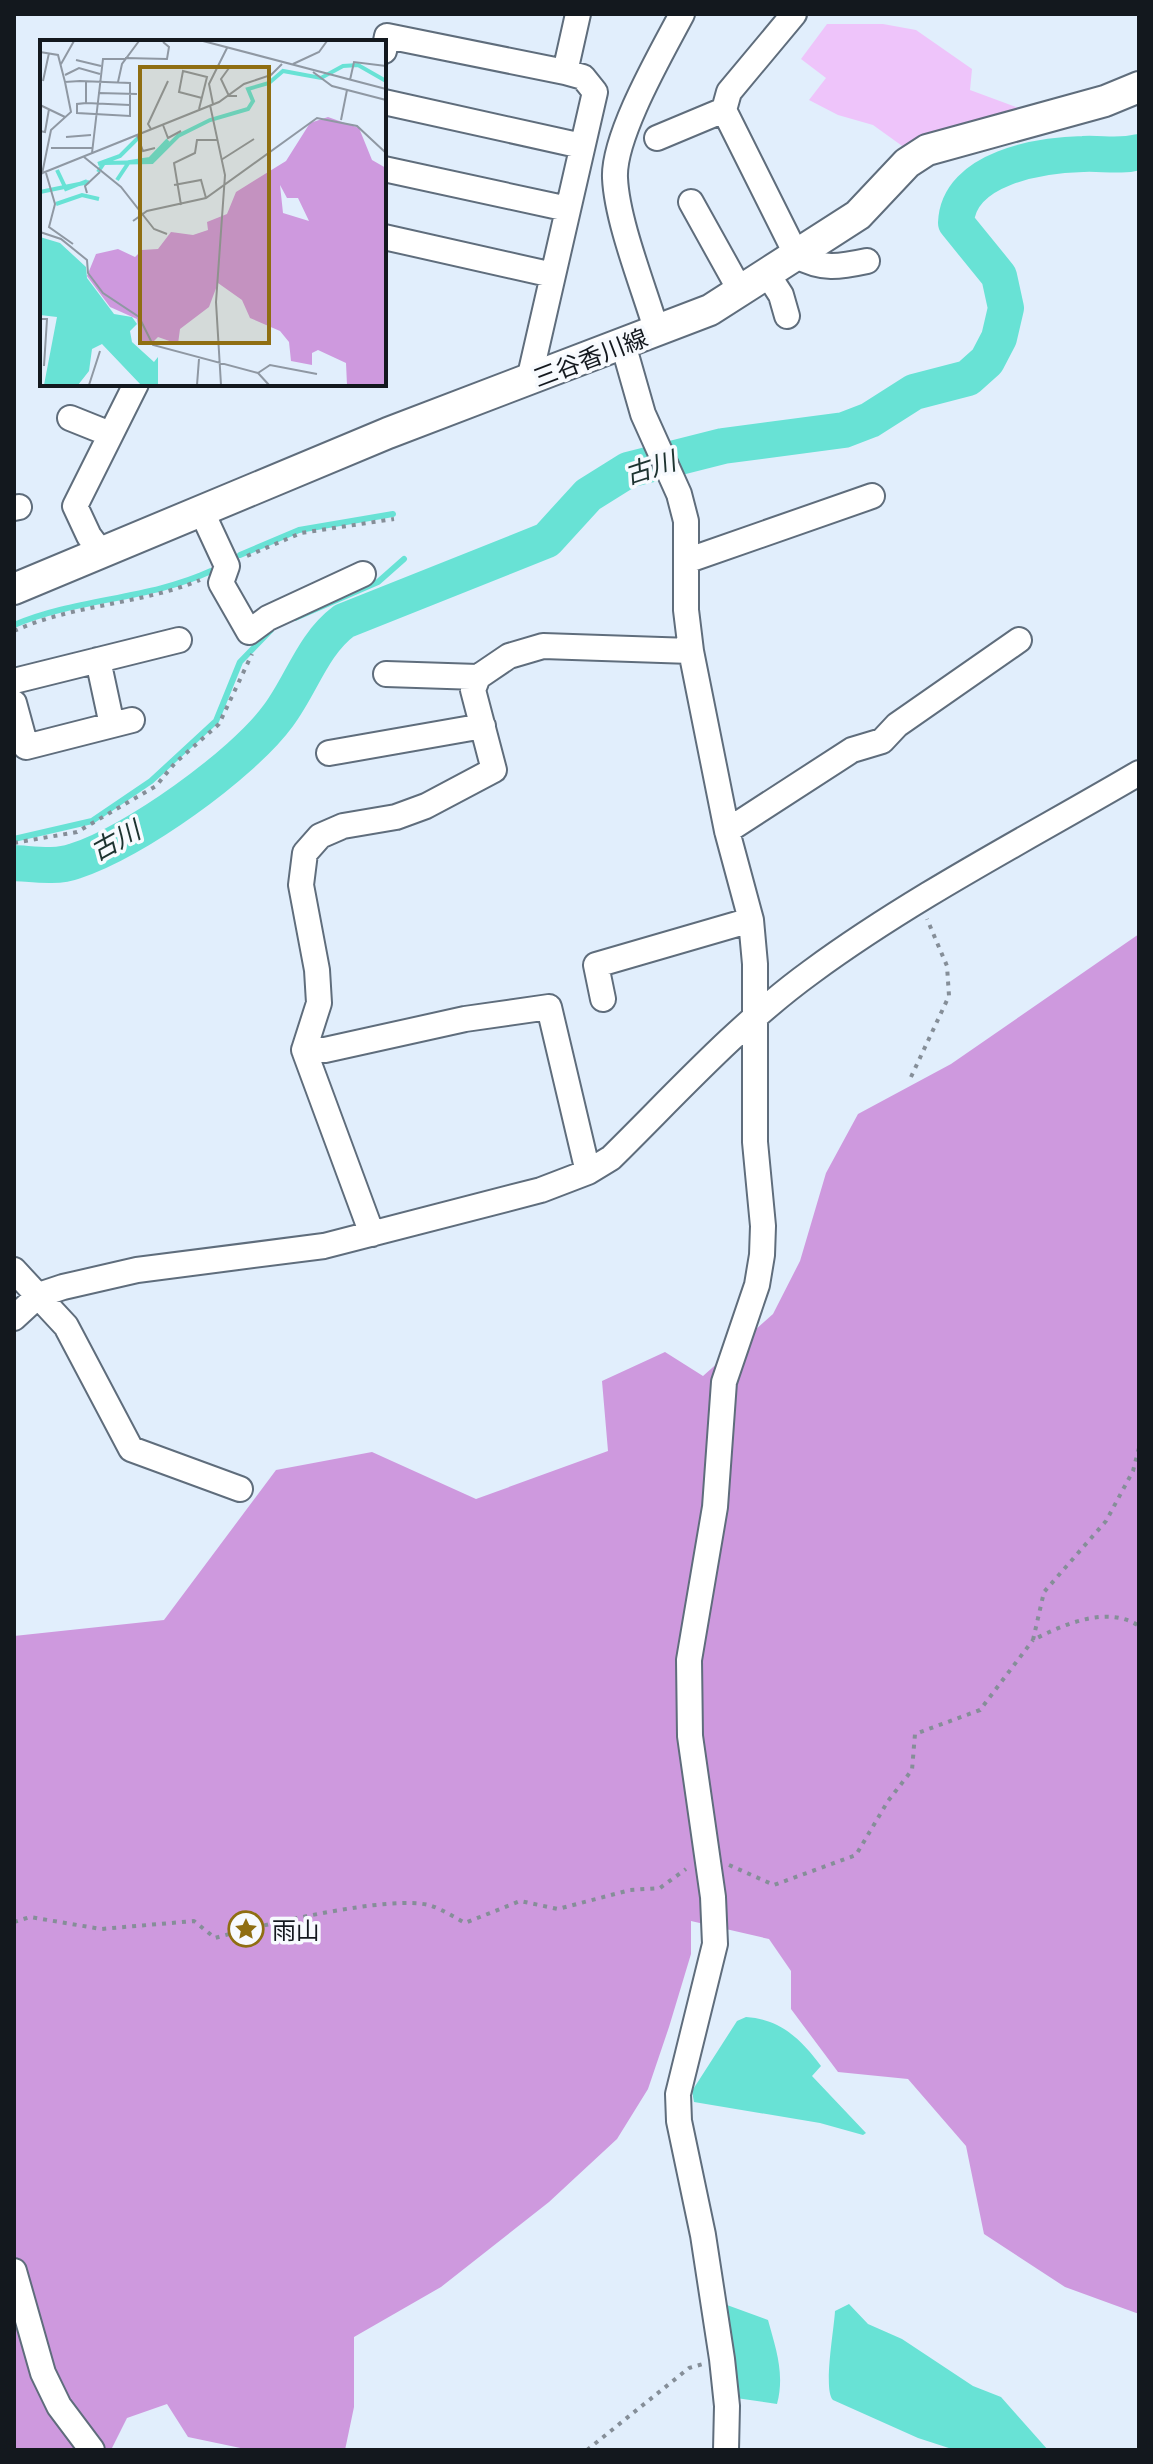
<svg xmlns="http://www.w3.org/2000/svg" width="1153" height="2464" font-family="'Open Sans','Noto Sans JP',sans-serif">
  <rect width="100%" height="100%" fill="#e1eefc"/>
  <!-- green -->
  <path fill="#eec4fa" d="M827,24H883L916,30L972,69L970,90L1019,108L1014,117L921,137L905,148L873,125L838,115L809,100L826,78L801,59Z"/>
  <!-- forest -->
  <path fill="#ce99de" d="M1139,934V2314L1065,2287L984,2234L966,2146L908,2079L838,2072L791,2009V1971L769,1939L691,1921V1954L669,2027L648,2089L617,2139L549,2202L441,2287L354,2337V2407L345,2450H250L188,2437L167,2404L127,2418L111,2450H14V1636L164,1620L276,1470L372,1452L476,1499L608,1451L602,1381L665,1352L703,1376L773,1314L800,1261L826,1173L858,1114L951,1064Z"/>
  <!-- water -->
  <path fill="#68e2d5" d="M746,2017C780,2019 801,2039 821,2066L812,2076L866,2133L863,2135L820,2123L694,2102L692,2091L737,2021Z
    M849,2304L868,2324L902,2339L973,2386L1001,2397L1048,2450H955L918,2438L833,2400C823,2390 834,2330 835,2311Z
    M727,2305L768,2320C776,2349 785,2374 777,2404L736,2398Z"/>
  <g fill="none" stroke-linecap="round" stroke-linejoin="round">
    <!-- stream -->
    <path stroke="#68e2d5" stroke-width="6" d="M240,555L299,530L393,514
      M295,618L378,582L404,559
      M14,625C77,598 148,600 211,571
      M14,839L92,821L151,781L216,721L240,662L271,630"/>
    <!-- river -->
    <path stroke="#68e2d5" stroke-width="36" d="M14,863C34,864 56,868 75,861C133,843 242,765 278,716C302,684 312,645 344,621L547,540L588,495L628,470L723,446L844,430L870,420L914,392L968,378L987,361L999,338L1006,308L999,276L956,223C958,168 1040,155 1083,154C1102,153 1120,157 1139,152"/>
    <defs>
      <path id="minor" d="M794,14L729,92L724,110L797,256C822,270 839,267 867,261
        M384,51L387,36L565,72L583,77L595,92L529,380
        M565,72L578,14
        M384,102L582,146
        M657,138L724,110
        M384,169L568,209
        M691,202L741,292
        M384,237L553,275
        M768,275L781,295L787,316
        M657,332C644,288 617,222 615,178C613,136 662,52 682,14
        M623,344L643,414L679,494L686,521V610L691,651L727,831L751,920L755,964V1142L763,1226L762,1255L757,1285L724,1382L715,1507L689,1660L690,1736L713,1897L715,1944L678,2094L679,2121L703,2235L722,2359L727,2406L726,2450
        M70,418L110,434
        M14,508L19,507
        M201,510L227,566L221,583L249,632L268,618L363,574
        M101,552L89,536L75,506L136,384
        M686,561L872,496
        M98,660L112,725
        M386,674L478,677
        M14,681L179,640
        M14,703L26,747L132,720
        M329,753L483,726
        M727,831L852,750L882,741L897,725L1019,640
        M603,999L596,965L751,920
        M304,1050H325L465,1019L549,1007L588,1172
        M372,1234L304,1050L319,1003L317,970L301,885L305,853L320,836L343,826L396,817L426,806L494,770L473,690L478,677L509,656L543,646L691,651
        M14,1270L66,1326L131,1449L240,1489
        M14,1318L39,1295L63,1287L137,1270L324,1246L541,1190L588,1172L611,1158C675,1095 738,1025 811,972C913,897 1030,837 1139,773
        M14,2271L43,2373L59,2406L92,2450"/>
      <path id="major" d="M14,589L388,433L710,310L858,215L907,163L927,150L1105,101L1139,87"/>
    </defs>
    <!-- minor casing -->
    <use href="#minor" stroke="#5f6d7c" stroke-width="28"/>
    <!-- major casing -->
    <use href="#major" stroke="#5f6d7c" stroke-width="34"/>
    <!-- path -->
    <path stroke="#858e98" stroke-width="4" stroke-dasharray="4 6" stroke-linecap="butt" d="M247,556L301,533L394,519
      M14,631C73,604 140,605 200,580
      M14,843L77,832L156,786L175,763L219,724L252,654
      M911,1077L949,996L947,966L927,919
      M1139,1448L1133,1471L1106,1521L1044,1592L1033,1640C1064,1624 1108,1605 1139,1626
      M729,1865L774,1885L856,1855L888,1801L912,1770L915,1734L980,1710L1033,1640
      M14,1922L30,1917L101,1929L194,1921L215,1938C257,1926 394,1893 432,1906C443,1910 454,1917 465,1923L520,1901L558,1909L630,1890L660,1888L686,1869
      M587,2450L689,2368L703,2364"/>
    <!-- minor -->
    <use href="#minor" stroke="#fff" stroke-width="24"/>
    <!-- major -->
    <use href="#major" stroke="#fff" stroke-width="30"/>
  </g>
  <!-- icons -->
  <defs>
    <symbol id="sight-ring" viewBox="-11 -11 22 22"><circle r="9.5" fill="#f7fafe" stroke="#8f6e12" stroke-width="1.5"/><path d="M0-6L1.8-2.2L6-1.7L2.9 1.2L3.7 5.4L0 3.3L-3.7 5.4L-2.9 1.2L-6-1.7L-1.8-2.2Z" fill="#8f6e12"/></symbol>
  </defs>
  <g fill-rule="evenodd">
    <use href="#sight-ring" x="226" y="1909" width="40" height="40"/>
  </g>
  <g text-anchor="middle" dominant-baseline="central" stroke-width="7" stroke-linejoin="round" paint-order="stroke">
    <!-- street labels -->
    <g font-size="24" fill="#13181e" stroke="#f7fafe">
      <text transform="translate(590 357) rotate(-21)">三谷香川線</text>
    </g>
    <!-- poi labels -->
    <g font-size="24" fill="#13181e" stroke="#f7fafe" text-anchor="start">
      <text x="272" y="1929">雨山</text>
    </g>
    <!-- water labels -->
    <g font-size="26" font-style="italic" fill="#1d3330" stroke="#f7fafe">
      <text transform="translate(650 467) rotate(-18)">古川</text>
      <text transform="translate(115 840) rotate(-29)">古川</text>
    </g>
  </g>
  <!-- overview -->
  <g transform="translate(40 40)">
    <rect width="346" height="346" fill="#e1eefc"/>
    <path d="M288,77L319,88L332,120L346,128V345H307L306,323L278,310L272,313V325L251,321L249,302L240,291L210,278L202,260L178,243L169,267L140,289L138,304L118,297L110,305L100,301L97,279L70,267L47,236L56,214L78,209L95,217L102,210L118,209L131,192L153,195L168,190L167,182L187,174L196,152L246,121L270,83ZM240,145L247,158H258L269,181L243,173Z" fill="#ce99de" fill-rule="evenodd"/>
    <path d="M0,197L20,203L46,227L47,238L74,274L92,277L97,284L90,291L92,302L114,322L118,317V345H101L62,304L52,309L49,331L38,345H4L17,277L0,275Z" fill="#68e2d5"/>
    <path fill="none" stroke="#68e2d5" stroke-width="4" d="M58,124L80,116L98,98M17,130L26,149L47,141M58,132L64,123L112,122L138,96L170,80L208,69L213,61L208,49L229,43L243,31L281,38L303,26L318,25L346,41M77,140L89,122L110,119L128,100M0,152L49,142M16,164L42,155L59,159"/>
    <path fill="none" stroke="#8f98a3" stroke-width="2" d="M163,1L346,49M0,12L18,15L25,42L40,41L90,43V76L37,73V64L46,63V41M85,18L127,19L129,7L123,2M36,20L61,26M21,24L34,1M253,24L279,12L287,1M189,28L181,39L189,56H197M273,32L292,46L346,60M25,35L39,28L60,34M310,40L314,22L346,26M3,41L9,13M78,42L82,24L99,1M58,53L97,54M46,63L90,65M173,64L169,44L187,8M0,65L25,77M170,65L185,135L176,262L181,345M159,69L167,37L143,31L139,52L162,58M301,80L307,50M123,85L128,98L141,91M111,89L108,84L128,41M0,91L5,92L9,69M97,95L103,111L115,108M26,97L51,95M11,108H52M52,113L63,19H85M44,117L81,147L114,189L127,194M181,120L214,99M6,133L15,164L9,187L33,204M0,134L179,62L204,44L231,35L242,24M2,134L11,90L31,72L25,42M134,145L161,140L166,158M47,153L45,146L60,132M141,165L134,123L155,113L157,100H177M93,181L107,171L166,158L277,78L317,86L346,113M0,192L21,199L47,220L48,233L63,253L99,277L113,305L218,333L229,345M0,279H7L4,326M218,333L230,325L277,334M49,345L60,311M157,345L159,319"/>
    <path fill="#8f6e12" fill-opacity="0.15" stroke="#8f6e12" stroke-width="4" d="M100,27H229V303H100Z"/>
    <rect width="346" height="346" fill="none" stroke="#13181e" stroke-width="4"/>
  </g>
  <!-- border -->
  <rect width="1153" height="2464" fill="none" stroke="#13181e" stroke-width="32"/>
</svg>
